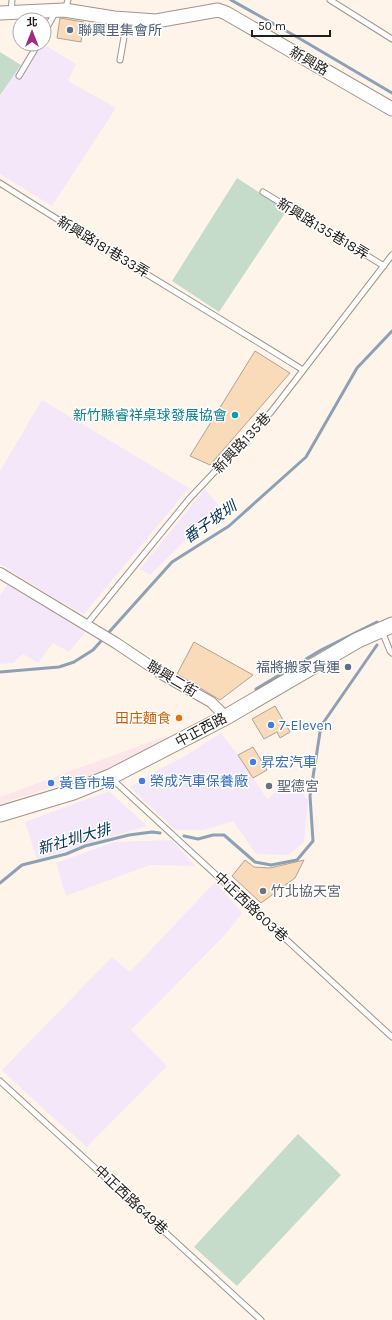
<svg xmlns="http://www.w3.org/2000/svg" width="392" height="1320" font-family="Karla,'Noto Sans TC',sans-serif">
  <rect width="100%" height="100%" fill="#fff4ea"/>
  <!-- commercial -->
  <path fill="#fce6e9" d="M166,736L170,739L106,770L0,804V797Z"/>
  <!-- industrial -->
  <path fill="#f5e7fa" d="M34,44H43L76,64L68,81L116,108L52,206L0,174V95Z
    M42,400L189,488L84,614L54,598L0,564V471Z
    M205,489L220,507L150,575L140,569Z
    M8,583L86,631L69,652L53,643L38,663L23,654L13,663L0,664V596Z
    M221,733L238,755L267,799L291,780L308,800L304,842L288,855L256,854L233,821L204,830H175L130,787L160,769L182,758Z
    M109,791L147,826L37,859L25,822Z
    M172,840L195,866L150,865L66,896L56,863L114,842Z
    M215,882L242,913L225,935L131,1030L167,1066L87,1147L49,1114L2,1070L112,957L130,972Z"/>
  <!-- green -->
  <path fill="#c5dccb" d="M0,52L21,65L0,95Z
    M237,178L287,210L219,312L172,281Z
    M298,1134L341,1175L237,1286L194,1247Z"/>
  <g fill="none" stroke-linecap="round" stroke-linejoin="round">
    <!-- stream -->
    <path stroke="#8ca1b6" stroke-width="3" d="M231,0L297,37L392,93
      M0,672L59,667L74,662L93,650L172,562L229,526L306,457L357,368L392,331
      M256,689L321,650L377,622
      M184,836L198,839L213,835H224L255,862L271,865L297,860L313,841L310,796L321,726L377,645
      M0,883L22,865L66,854L85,846L129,835L152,832L160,833"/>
  </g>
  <!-- building -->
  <path fill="#f9dab9" stroke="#afa397" d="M60,18L84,22L81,42L57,38Z
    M255,351L290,373L210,465L190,456Z
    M194,642L253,675L220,700L177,674Z
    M275,706L290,732L280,738L277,732L264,739L252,719Z
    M253,747L267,770L253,778L238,755Z
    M245,860L254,867L270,868L304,860L295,878L261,903L232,876Z"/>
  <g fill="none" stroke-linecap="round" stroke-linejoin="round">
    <defs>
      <path id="service" d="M330,0L392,39
        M65,10L68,0
        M11,12L12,0
        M44,33L56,11
        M120,60L127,20
        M19,76L38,44
        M0,183C100,247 202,307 303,370
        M263,192L384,266
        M86,625L189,499L271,412L392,255
        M382,631L390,651L392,653
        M112,779L392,1037
        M0,1081L261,1320"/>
      <path id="minor" d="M0,573L116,643L165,676L211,702L226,717"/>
      <path id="tertiary" d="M0,13L64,10L114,18L156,21L218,10L226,13L392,109"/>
      <path id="secondary" d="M0,814L73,792L110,777L226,717L358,640L392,625"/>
    </defs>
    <!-- service casing -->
    <use href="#service" stroke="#a09488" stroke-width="7"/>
    <!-- minor casing -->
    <use href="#minor" stroke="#a09488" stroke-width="12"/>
    <!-- tertiary casing -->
    <use href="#tertiary" stroke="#a09488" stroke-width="15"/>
    <!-- secondary casing -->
    <use href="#secondary" stroke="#a09488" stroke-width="17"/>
    <!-- service -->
    <use href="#service" stroke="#fff" stroke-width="5"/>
    <!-- minor -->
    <use href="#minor" stroke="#fff" stroke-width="10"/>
    <!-- tertiary -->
    <use href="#tertiary" stroke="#fff" stroke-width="13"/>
    <!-- secondary -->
    <use href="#secondary" stroke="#fff" stroke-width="15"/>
  </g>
  <!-- markers -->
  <g fill="#5c6f8a" stroke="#fff" stroke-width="1.5">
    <circle cx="70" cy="30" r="4"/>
    <circle cx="348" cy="667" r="4"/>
  </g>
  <circle fill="#0f9aa8" stroke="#fff" stroke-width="1.5" cx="235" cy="415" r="4"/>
  <circle fill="#e8710a" stroke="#fff" stroke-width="1.5" cx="179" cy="718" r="4"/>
  <g fill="#3f7fe0" stroke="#fff" stroke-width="1.5">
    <circle cx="271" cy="725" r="4"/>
    <circle cx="253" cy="762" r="4"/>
    <circle cx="142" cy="781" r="4"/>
    <circle cx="51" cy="783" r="4"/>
  </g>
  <g fill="#6b7280" stroke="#fff" stroke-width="1.5">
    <circle cx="269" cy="786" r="4"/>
    <circle cx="263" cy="891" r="4"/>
  </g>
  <g text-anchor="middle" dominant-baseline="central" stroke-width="3" stroke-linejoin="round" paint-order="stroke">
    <!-- service labels -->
    <g font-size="14" fill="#4e5e75" stroke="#fff" text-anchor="start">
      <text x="78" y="30">聯興里集會所</text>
      <text x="340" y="667" text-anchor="end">福將搬家貨運</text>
    </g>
    <!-- street labels -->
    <g font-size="14" fill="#211d18" stroke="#fff">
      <text transform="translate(309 61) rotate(30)">新興路</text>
      <text transform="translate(323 229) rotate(31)">新興路135巷18弄</text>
      <text transform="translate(103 247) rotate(31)">新興路181巷33弄</text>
      <text transform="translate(242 443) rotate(-47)">新興路135巷</text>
      <text transform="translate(172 679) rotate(31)">聯興二街</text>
      <text transform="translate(201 730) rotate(-28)">中正西路</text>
      <text transform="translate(251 907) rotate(43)">中正西路603巷</text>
      <text transform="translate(131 1200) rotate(43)">中正西路649巷</text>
    </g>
    <!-- culture labels -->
    <g font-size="14" fill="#0d838f" stroke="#fff" text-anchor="end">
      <text x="227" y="415">新竹縣睿祥桌球發展協會</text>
    </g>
    <!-- food labels -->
    <g font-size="14" fill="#c56008" stroke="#fff" text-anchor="end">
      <text x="171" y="718">田庄麵食</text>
    </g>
    <!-- shop labels -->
    <g font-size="14" fill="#366cbe" stroke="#fff" text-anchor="start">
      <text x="279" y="725">7-Eleven</text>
      <text x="261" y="762">昇宏汽車</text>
      <text x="150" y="781">榮成汽車保養廠</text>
      <text x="59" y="783">黃昏市場</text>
    </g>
    <!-- worship labels -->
    <g font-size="14" fill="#5b616d" stroke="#fff" text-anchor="start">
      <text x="277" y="786">聖德宮</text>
      <text x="271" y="891">竹北協天宮</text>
    </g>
    <!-- water labels -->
    <g font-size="15" font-style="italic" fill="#01335a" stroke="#fff">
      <text transform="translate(210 522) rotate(-35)">番子坡圳</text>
      <text transform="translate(74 839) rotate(-16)">新社圳大排</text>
    </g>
  </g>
  <!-- north arrow -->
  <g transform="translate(32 32)"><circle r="19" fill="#ffffff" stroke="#a6a5a3"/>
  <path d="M0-3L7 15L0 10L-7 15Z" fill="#a32a81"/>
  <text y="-6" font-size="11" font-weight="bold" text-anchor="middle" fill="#211d18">北</text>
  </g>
  <!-- scale -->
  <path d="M252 30v6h78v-6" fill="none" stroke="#211d18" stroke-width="2"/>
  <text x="258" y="30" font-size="12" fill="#211d18" stroke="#ffffff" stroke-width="3" paint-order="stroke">50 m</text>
</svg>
